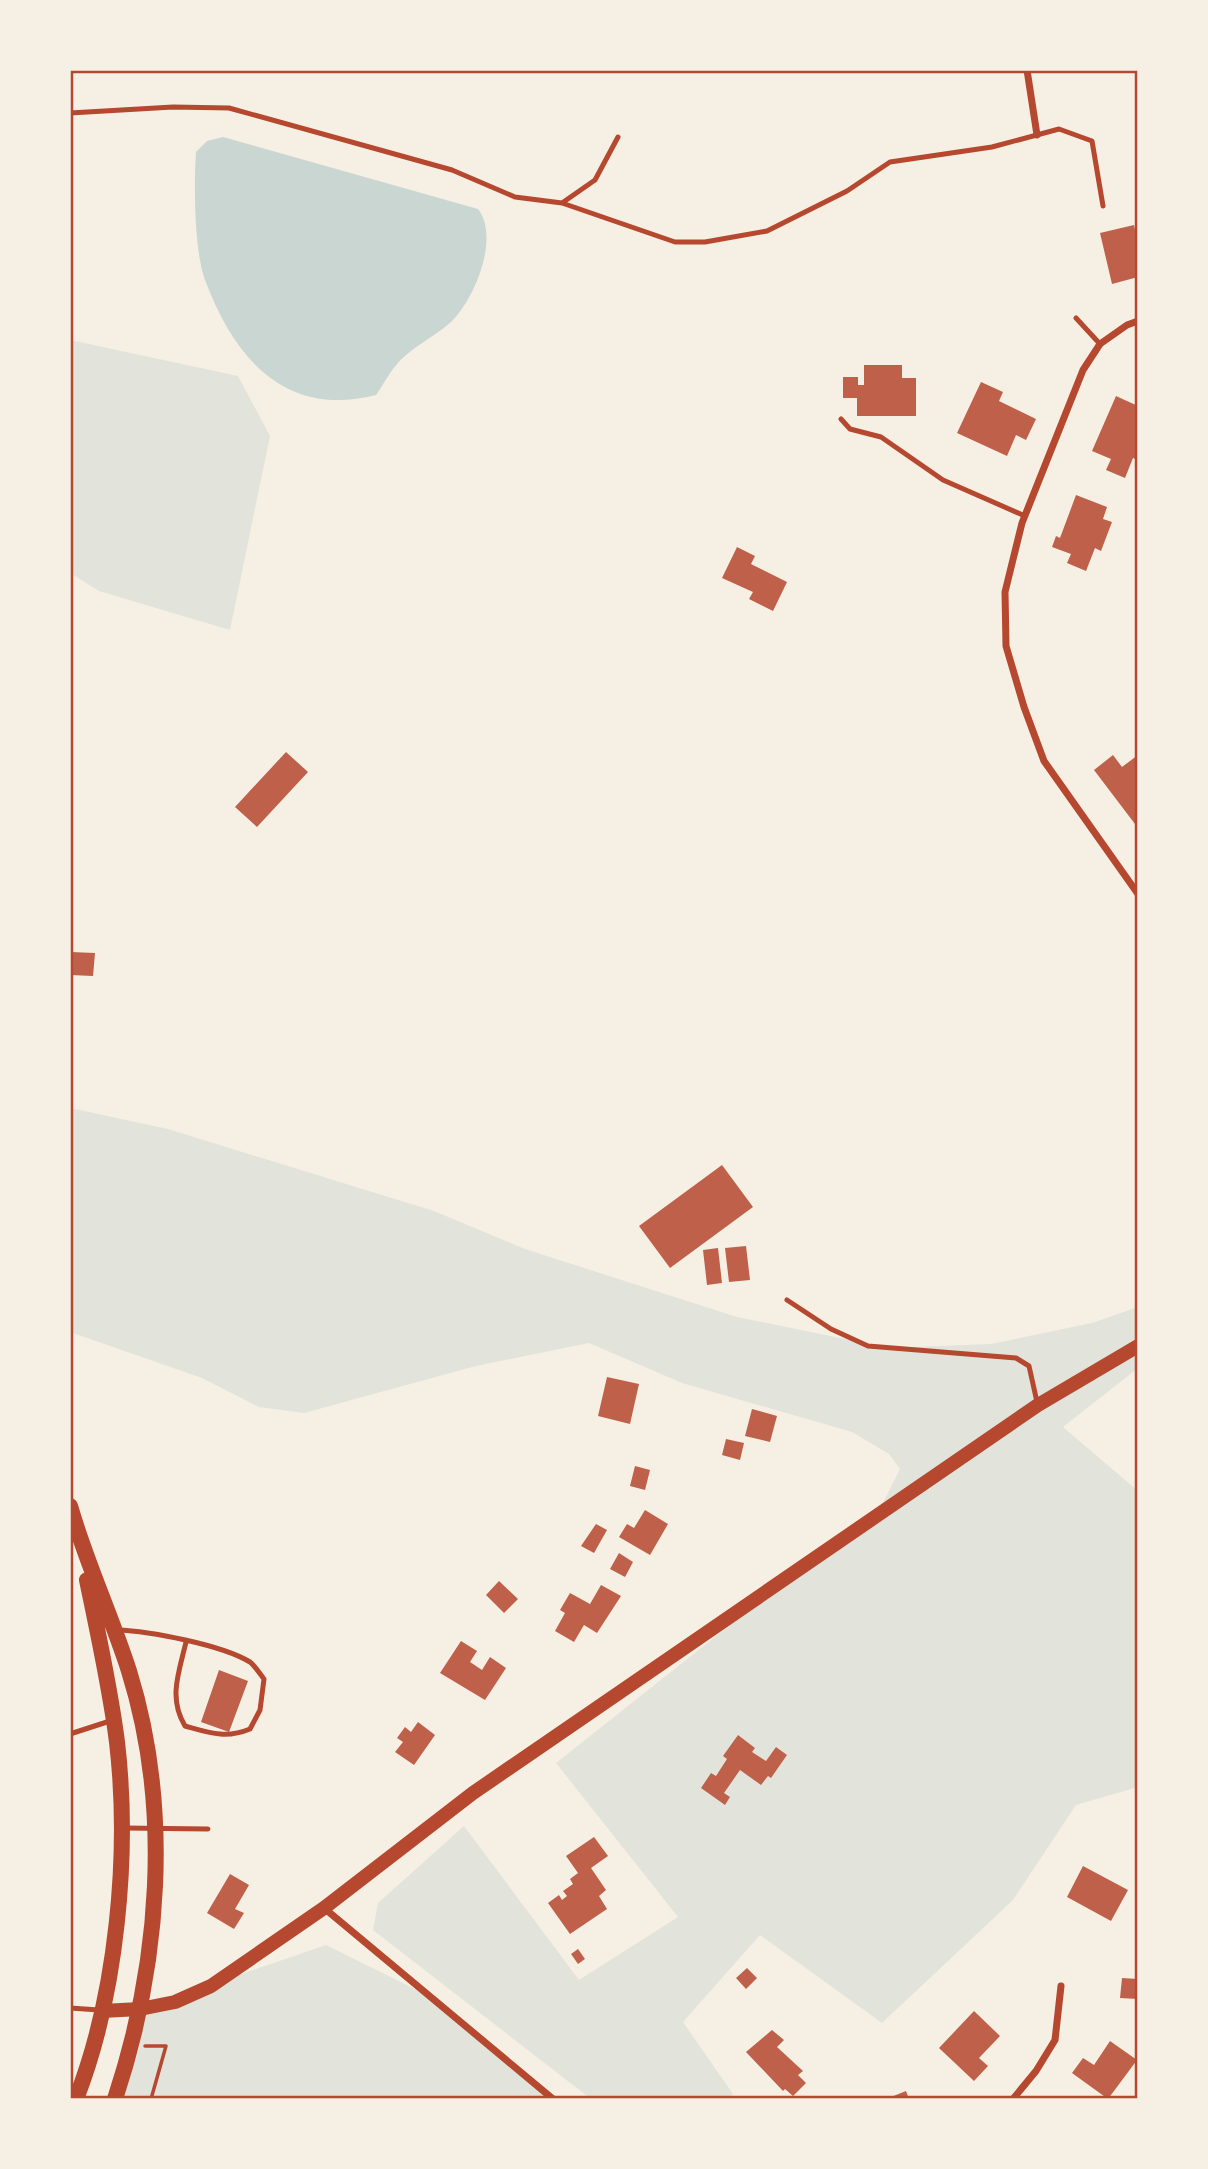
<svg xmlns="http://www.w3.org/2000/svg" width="1208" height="2169" font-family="Arial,sans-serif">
  <rect width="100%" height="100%" fill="#f6efe4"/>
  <!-- green -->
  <path fill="#e2e4dc" d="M70,340L238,376L270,436L230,630L99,591L70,573Z
    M70,1108L168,1129L434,1211L525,1249L737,1317L889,1348L991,1344L1092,1323L1138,1307V1368L1063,1427L1138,1491V1787L1076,1805L1013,1900L882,2023L760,1935L683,2022L733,2094L728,2099H591L373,1930L378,1903L464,1826L579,1980L678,1917L556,1763L817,1556L875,1519L900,1469L889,1454L852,1432L682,1383L589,1343L476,1366L304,1413L259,1407L202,1378L70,1332Z
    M326,1945L421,1992L553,2099H115L140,2009Z"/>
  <!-- water -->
  <path fill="#c9d6d2" d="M223,137L478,209C500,237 475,298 452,321C436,336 410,348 397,364C389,373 383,385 376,395C286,418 235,360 205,280C194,250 194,185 196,152L207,141Z"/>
  <!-- building -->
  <path fill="#bf614a" d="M1134,225L1138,245V277L1112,284L1100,233Z
    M864,365H902V378H916V416H857V398H843V377H858V385H864Z
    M981,382L1003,392L999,401L1036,419L1026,440L1016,435L1007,456L957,433Z
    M1116,396L1138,406V460L1133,458L1125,478L1106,470L1111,459L1092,451Z
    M1076,495L1107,507L1103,519L1112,522L1101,551L1095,548L1086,571L1067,563L1071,554L1052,547L1056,536L1060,538Z
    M737,547L755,556L751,564L787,582L773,611L749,599L753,592L722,578Z
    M286,752L308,772L257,827L235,807Z
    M1113,755L1122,767L1138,755V828L1094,770Z
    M71,952L95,953L93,976L70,975Z
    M722,1165L753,1207L670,1268L639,1226Z
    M746,1246L750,1280L729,1282L725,1248Z
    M718,1248L722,1283L707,1285L703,1250Z
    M607,1377L639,1384L630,1424L598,1416Z
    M752,1409L777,1416L770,1442L745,1436Z
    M726,1439L744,1443L740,1460L722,1455Z
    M635,1466L650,1470L645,1490L630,1486Z
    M645,1510L668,1524L650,1555L619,1537L627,1524L634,1528Z
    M596,1524L607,1530L594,1553L581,1546Z
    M619,1553L633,1562L625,1577L610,1569Z
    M499,1581L518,1599L504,1613L486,1595Z
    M601,1585L621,1596L597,1633L584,1625L574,1642L555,1631L565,1613L560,1610L570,1593L590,1604Z
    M461,1641L477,1651L470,1662L482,1670L490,1657L506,1668L485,1700L440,1673Z
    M219,1670L248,1681L229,1732L201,1722Z
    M418,1722L435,1735L414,1765L395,1752L403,1742L397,1738L405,1727L411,1732Z
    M738,1735L755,1748L752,1752L766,1761L776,1747L787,1755L771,1778L768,1776L761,1785L740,1770L724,1793L730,1797L725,1805L701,1788L711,1773L716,1776L727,1759L723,1756Z
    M594,1837L608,1856L591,1868L606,1890L599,1896L607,1909L570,1934L548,1903L559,1895L562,1900L567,1896L563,1891L573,1884L570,1879L578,1873L566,1856Z
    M1083,1866L1128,1890L1111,1921L1067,1897Z
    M230,1874L249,1885L235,1909L244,1913L234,1929L207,1913Z
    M578,1949L585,1959L578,1964L571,1954Z
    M747,1968L757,1978L746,1989L736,1978Z
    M1122,1978L1138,1979V1999L1120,1998Z
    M974,2011L1000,2036L979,2058L988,2066L974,2081L939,2048Z
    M772,2030L784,2040L777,2047L803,2071L798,2075L806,2083L793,2096L785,2089L783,2091L746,2052Z
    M1110,2041L1137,2060L1108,2099L1072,2073L1083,2058L1094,2065Z
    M906,2091L909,2099H886Z"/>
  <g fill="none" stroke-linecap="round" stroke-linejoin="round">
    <!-- path -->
    <path stroke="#b5482f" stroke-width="3.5" d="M145,2046H166L151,2099"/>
    <!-- service -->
    <path stroke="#b5482f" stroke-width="5" d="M70,113L173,107L229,108L452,170L515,197L562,203L595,180L618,137
      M562,203L675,242H705L767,231L847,191L890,162L992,147L1059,129L1092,141L1103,206
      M1076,318L1100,344
      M841,419L850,429L881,437L943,480L1025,516
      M787,1300L831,1329L868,1346L1016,1358L1029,1366L1037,1402
      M117,1630C150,1631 222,1645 250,1662C255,1666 260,1674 264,1679L260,1710L250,1729C226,1739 210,1733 185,1726C168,1698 179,1672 186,1642
      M70,1734L110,1721
      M124,1828L208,1829
      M70,2008L99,2010"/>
    <!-- minor -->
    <path stroke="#b5482f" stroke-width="7" d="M1027,70L1037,135
      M1138,321L1127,325L1100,344L1083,370L1022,523L1005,592L1006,646L1024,707L1044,761L1138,894
      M324,1908L553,2099
      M1013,2099L1036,2071L1055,2040L1061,1986"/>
    <!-- secondary -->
    <path stroke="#b5482f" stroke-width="14" d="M102,2011L140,2009L175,2002L211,1986L324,1908L473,1793L1038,1405L1138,1346"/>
    <!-- primary -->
    <path stroke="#b5482f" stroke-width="16" d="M70,1506C86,1562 111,1615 129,1671C172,1809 160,1963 115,2099
      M76,2099C117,1994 130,1854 117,1742C110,1687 98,1634 87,1580"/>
  </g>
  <!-- border -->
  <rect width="1208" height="2169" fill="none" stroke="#f6efe4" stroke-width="144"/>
  <rect x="72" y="72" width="1064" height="2025" fill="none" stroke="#b5482f" stroke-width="2.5"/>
</svg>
